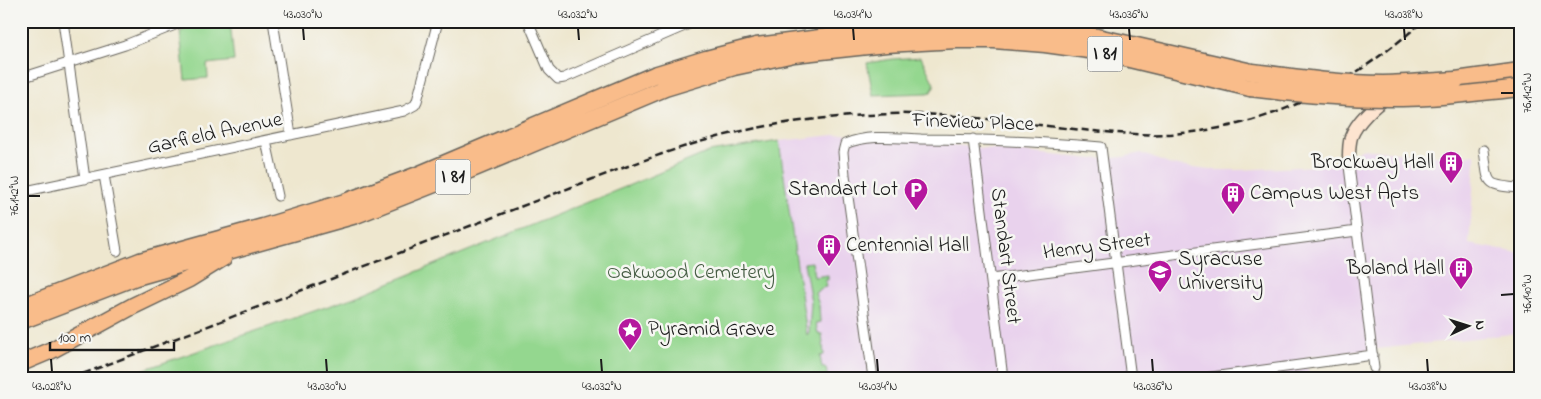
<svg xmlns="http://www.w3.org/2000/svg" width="1541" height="399" font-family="'Indie Flower',sans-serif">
  <rect width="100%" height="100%" fill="#f6f6f2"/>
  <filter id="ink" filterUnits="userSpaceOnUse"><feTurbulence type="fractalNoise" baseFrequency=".02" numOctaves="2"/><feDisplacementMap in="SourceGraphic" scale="10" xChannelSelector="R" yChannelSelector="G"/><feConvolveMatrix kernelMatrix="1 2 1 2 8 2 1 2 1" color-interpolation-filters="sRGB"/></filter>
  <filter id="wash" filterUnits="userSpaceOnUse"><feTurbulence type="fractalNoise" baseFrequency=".0096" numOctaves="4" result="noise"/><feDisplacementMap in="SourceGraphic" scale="20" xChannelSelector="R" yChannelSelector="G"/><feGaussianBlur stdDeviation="1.12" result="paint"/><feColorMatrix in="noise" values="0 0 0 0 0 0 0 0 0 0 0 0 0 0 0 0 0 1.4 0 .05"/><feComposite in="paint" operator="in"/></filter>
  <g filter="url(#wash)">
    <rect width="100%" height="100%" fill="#eee7cf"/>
    <!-- built -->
    <path fill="#e9d2ed" d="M844,134L1093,159L1123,157L1141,153L1171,165L1209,170H1239L1337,165L1361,149L1459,157L1475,154V164L1469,244L1520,253V333L1306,357L1309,378H813L779,141Z"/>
    <!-- green -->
    <path fill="#94d78f" stroke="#587a56" d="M205,21H230L234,61L207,64L208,78L185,80L180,32Z
      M921,57L934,84V87L931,92L927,93L873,95L867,63L893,59Z
      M779,141L807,335L809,332L811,302L804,263L812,262L814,277L828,275V280H825L826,287L822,288L815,293L819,305L820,322L816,323L818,334H822L824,355L820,356L822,368H826L828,378H119L352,298L630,185L709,152Z"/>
  </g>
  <g filter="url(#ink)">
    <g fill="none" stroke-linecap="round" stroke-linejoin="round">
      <!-- street-tunnel -->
      <path stroke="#c4beab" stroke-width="9" stroke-dasharray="9 4.5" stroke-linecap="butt" d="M1374,368L1376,378"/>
      <defs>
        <path id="street" d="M63,21L85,179
          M273,21L291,135
          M528,21L549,70L558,79L564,78L696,21
          M21,78L125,45L185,21
          M973,139L1003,378
          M266,141L278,196
          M1484,150C1489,184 1483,185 1520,188
          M1349,157V166L1374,368
          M104,175L117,251
          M21,192L404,111L415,105L417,101L438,21
          M991,279L1357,231
          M873,378L845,175L843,152L845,144C868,134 896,138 921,139C981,139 1041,142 1101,147L1131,378
          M1204,378L1373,355"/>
        <path id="secondary" d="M1349,157C1349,150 1349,144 1351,137C1356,123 1375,104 1388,97"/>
        <path id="highway" d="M1456,80L1520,71
          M21,307L140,261L263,227L345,202L415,176L654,75L706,59L756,46L883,30L956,26L1006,27L1045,29L1097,37L1252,72
          M21,321L136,277L356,215L465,172L665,88L734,67L794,54L886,44L957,40H994L1045,44L1096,51L1250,88
          M21,363L52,350L133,306L189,279L223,258"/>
      </defs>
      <!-- street casing -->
      <use href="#street" stroke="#66635b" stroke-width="11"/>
      <!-- secondary casing -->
      <use href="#secondary" stroke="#66635b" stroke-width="15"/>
      <!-- highway casing -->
      <use href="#highway" stroke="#66635b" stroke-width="19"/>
      <!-- street -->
      <use href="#street" stroke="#fff" stroke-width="9"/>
      <!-- secondary -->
      <use href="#secondary" stroke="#fde4d0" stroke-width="12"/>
      <!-- highway -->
      <use href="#highway" stroke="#f9bc8a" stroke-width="16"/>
      <!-- rail -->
      <path stroke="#1c1c1c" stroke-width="2.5" stroke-dasharray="8 4" stroke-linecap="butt" d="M72,378L593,179C634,164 675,148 718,137C774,122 832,116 890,114C972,112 1052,130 1134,134C1246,139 1340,95 1423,21"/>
      <defs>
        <path id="highway-bridge" d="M1252,72C1295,77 1339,84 1383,84C1407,84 1432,81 1456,80
          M1250,88C1301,94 1350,99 1402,98C1441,98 1481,92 1520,88"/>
      </defs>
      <!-- highway-bridge casing -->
      <use href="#highway-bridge" stroke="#66635b" stroke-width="19" stroke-linecap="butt"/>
      <!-- highway-bridge -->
      <use href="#highway-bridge" stroke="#f9bc8a" stroke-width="16"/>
    </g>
  </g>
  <!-- ticks -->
  <path fill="none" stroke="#1c1c1c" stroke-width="2" d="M303,28L304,40M578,28L579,40M853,28L854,40M1129,28L1130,40M1404,28L1405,40M1501,93H1514M28,196H40M1501,295L1514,294M51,359L52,372M326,359L327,372M601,359L602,372M877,359L878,372M1152,359L1153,372M1427,359L1428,372"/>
  <!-- icons -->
  <defs>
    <symbol id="building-pin" viewBox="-11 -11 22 30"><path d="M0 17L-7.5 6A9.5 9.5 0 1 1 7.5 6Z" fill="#b5179e" stroke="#f6f6f2"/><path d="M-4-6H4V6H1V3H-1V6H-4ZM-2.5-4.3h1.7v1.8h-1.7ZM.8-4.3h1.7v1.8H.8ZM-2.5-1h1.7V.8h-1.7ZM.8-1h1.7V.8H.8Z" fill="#fff"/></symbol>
    <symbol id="parking-pin" viewBox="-11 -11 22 30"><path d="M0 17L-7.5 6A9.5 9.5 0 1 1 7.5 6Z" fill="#b5179e" stroke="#f6f6f2"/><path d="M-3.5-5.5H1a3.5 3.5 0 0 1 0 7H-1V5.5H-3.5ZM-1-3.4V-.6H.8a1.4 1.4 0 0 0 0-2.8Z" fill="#fff"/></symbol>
    <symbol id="university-pin" viewBox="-11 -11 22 30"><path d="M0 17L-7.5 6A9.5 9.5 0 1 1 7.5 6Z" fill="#b5179e" stroke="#f6f6f2"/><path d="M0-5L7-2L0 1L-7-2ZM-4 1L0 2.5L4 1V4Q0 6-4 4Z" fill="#fff"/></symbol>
    <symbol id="sight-pin" viewBox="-11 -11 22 30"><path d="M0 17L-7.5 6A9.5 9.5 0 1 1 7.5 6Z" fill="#b5179e" stroke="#f6f6f2"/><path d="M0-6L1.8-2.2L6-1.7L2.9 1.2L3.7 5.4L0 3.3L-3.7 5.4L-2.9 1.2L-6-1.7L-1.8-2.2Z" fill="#fff"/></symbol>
  </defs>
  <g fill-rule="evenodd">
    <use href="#building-pin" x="1437" y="149" width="28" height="38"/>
    <use href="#parking-pin" x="902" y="176" width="28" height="38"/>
    <use href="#building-pin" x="1219" y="180" width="28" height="38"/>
    <use href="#building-pin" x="815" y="232" width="28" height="38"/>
    <use href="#building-pin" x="1447" y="255" width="28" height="38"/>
    <use href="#university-pin" x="1146" y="258" width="28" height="38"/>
    <use href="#sight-pin" x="616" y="316" width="28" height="38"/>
  </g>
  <g text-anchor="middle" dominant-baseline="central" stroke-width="5" stroke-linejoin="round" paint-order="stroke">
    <!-- shield labels -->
    <g fill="#f6f6f2" stroke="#5d5d5c" stroke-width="1">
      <rect x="1087.5" y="36.5" width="35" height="35" rx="4"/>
      <rect x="435.5" y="159.5" width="35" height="35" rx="4"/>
    </g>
    <g font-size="20" font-weight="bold" fill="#1c1c1c">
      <text x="1105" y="54">I 81</text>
      <text x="453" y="177">I 81</text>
    </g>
    <!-- street labels -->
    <g font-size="21" fill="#1c1c1c" stroke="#f6f6f2">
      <text transform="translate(973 123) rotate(2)">Fineview Place</text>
      <text transform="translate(215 134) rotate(-12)">Garfield Avenue</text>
      <text transform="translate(1097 247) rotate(-7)">Henry Street</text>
      <text transform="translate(1005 256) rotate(83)">Standart Street</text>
    </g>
    <!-- poi labels -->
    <g font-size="21" fill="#1c1c1c" stroke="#f6f6f2" text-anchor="start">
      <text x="1434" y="163" text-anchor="end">Brockway Hall</text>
      <text x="898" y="190" text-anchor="end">Standart Lot</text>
      <text x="1250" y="194">Campus West Apts</text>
      <text x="846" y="246">Centennial Hall</text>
      <text x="1178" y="260">Syracuse<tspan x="1178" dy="24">University</tspan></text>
      <text x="1444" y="269" text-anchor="end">Boland Hall</text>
      <text x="648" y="330">Pyramid Grave</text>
    </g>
    <!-- park labels -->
    <g font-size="21" fill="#465d44" stroke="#f6f6f2">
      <text x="691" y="273">Oakwood Cemetery</text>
    </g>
  </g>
  <!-- margin -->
  <rect width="1541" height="399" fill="none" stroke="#f6f6f2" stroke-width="55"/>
  <!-- north arrow -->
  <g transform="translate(1468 326) rotate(86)" stroke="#f6f6f2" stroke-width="4" paint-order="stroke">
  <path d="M0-4L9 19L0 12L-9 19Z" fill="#1c1c1c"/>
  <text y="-8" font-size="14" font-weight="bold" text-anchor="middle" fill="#1c1c1c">N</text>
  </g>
  <!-- scale -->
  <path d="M50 342v8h124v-8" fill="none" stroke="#1c1c1c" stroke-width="2.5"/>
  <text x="58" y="342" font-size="15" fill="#1c1c1c" stroke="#f6f6f2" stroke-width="4" paint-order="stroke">100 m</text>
  <rect x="28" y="28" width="1486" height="344" fill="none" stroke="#1c1c1c" stroke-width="2"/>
  <g font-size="12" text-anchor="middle" fill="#1c1c1c">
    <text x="303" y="18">43.030°N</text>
    <text x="578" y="18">43.032°N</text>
    <text x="853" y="18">43.034°N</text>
    <text x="1129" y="18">43.036°N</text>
    <text x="1404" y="18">43.038°N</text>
    <text transform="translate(1527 93) rotate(-90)" y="4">76.142°W</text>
    <text transform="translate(14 196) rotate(-90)" y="4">76.142°W</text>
    <text transform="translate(1527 294) rotate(-90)" y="4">76.140°W</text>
    <text x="52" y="390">43.028°N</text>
    <text x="327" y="390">43.030°N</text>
    <text x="602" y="390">43.032°N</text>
    <text x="878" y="390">43.034°N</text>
    <text x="1153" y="390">43.036°N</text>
    <text x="1428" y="390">43.038°N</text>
  </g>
</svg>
